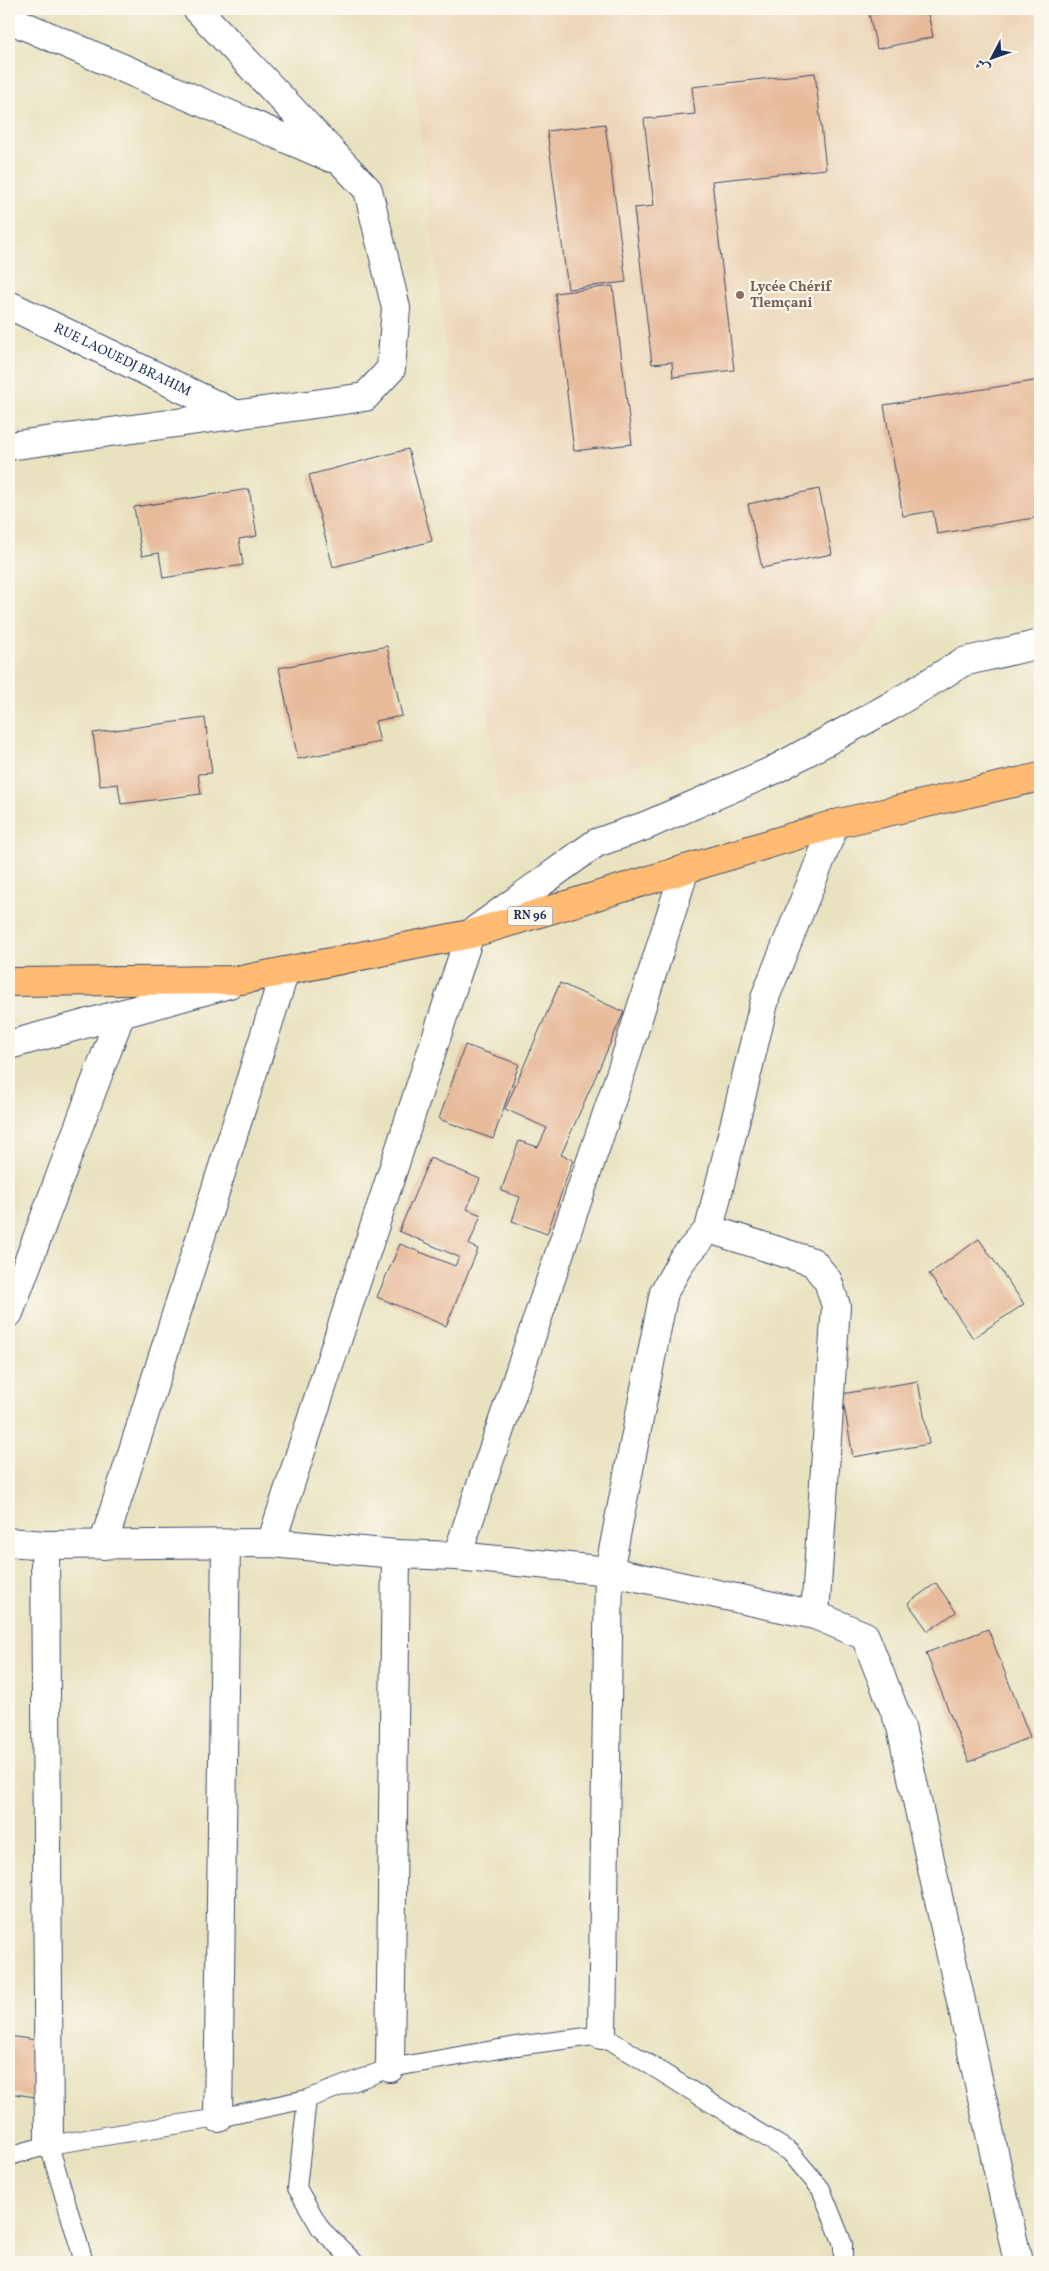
<svg xmlns="http://www.w3.org/2000/svg" width="1049" height="2271" font-family="Vollkorn,Amiri,serif">
  <rect width="100%" height="100%" fill="#fbf7ec"/>
  <filter id="ink" filterUnits="userSpaceOnUse"><feTurbulence type="fractalNoise" baseFrequency=".02" numOctaves="2"/><feDisplacementMap in="SourceGraphic" scale="10" xChannelSelector="R" yChannelSelector="G"/><feConvolveMatrix kernelMatrix="1 2 1 2 8 2 1 2 1" color-interpolation-filters="sRGB"/></filter>
  <filter id="wash" filterUnits="userSpaceOnUse"><feTurbulence type="fractalNoise" baseFrequency=".0096" numOctaves="4" result="noise"/><feDisplacementMap in="SourceGraphic" scale="20" xChannelSelector="R" yChannelSelector="G"/><feGaussianBlur stdDeviation="1.12" result="paint"/><feColorMatrix in="noise" values="0 0 0 0 0 0 0 0 0 0 0 0 0 0 0 0 0 1.4 0 .05"/><feComposite in="paint" operator="in"/></filter>
  <g filter="url(#wash)">
    <rect width="100%" height="100%" fill="#e9e2bf"/>
    <!-- built -->
    <path fill="#edd7ba" d="M406,9H1040V582L902,595L860,654L775,710L662,759L499,804Z"/>
    <g id="blocks">
      <!-- building -->
      <path fill="#e7ba9a" d="M868,9H927L933,37L877,49Z
        M815,73L826,169L712,181L734,370L673,377L672,362L652,364L634,208L654,206L644,119L695,114L692,87Z
        M605,124L626,282L568,289L547,131Z
        M613,286L632,444L574,451L555,293Z
        M1040,380V517L937,534L933,511L903,516L884,405Z
        M408,449L432,541L333,567L309,475Z
        M249,489L257,536L239,539L243,565L163,578L159,553L142,556L134,507Z
        M819,489L832,554L762,568L748,504Z
        M387,646L402,716L375,721L380,742L298,759L279,668Z
        M205,718L212,773L198,774L201,794L121,804L118,784L100,786L93,733Z
        M560,983L624,1012L561,1155L573,1160L547,1234L512,1221L520,1197L501,1191L519,1141L538,1147L547,1128L505,1109Z
        M465,1045L519,1064L493,1139L439,1119Z
        M430,1158L480,1179L467,1209L481,1215L469,1245L478,1249L446,1326L377,1297L400,1244L455,1266L459,1257L399,1231Z
        M979,1239L1024,1304L973,1338L929,1274Z
        M918,1381L929,1444L853,1457L842,1394Z
        M936,1583L956,1612L928,1631L908,1603Z
        M988,1629L1030,1737L969,1762L926,1653Z
        M9,2036L42,2041L35,2097L9,2093Z"/>
    </g>
  </g>
  <g filter="url(#ink)">
    <use href="#blocks" fill-opacity="0" stroke="#3a4a6d" stroke-width="1"/>
    <g fill="none" stroke-linecap="round" stroke-linejoin="round">
      <defs>
        <path id="lane" d="M307,2099L297,2188L321,2229L354,2262
          M49,2145L84,2262
          M9,2156L49,2145L218,2118L307,2099L390,2068L516,2046L602,2035L790,2152L821,2189L843,2244V2262"/>
        <g id="street">
          <path d="M9,19L331,158"/>
          <path id="s1" d="M9,305L237,415"/>
          <path d="M9,446L365,397L391,369L396,308L368,190L197,9"/>
          <path d="M9,1045L229,984"/>
          <path d="M709,1229L813,1262L828,1281L836,1306L815,1615"/>
          <path d="M9,1313L120,1016"/>
          <path d="M9,1542L45,1545L271,1543L396,1554L457,1556L609,1571L815,1615L865,1636L901,1727L1018,2262"/>
          <path d="M271,1543L470,934L596,843L645,826L774,770L891,706L963,662L1040,644"/>
          <path d="M45,1545L49,2145"/>
          <path d="M103,1545L285,971"/>
          <path d="M457,1556L622,1069L685,869"/>
          <path d="M602,2035L609,1571L664,1292L682,1260L709,1229L766,995L835,824"/>
          <path d="M390,2068L396,1554"/>
          <path d="M218,2118L226,1544"/>
        </g>
        <path id="primary" d="M9,982L241,980L470,934L835,824L1040,777"/>
      </defs>
      <!-- lane casing -->
      <use href="#lane" stroke="#3a4a6d" stroke-width="20"/>
      <!-- street casing -->
      <use href="#street" stroke="#3a4a6d" stroke-width="30"/>
      <!-- primary casing -->
      <use href="#primary" stroke="#3a4a6d" stroke-width="30"/>
      <!-- lane -->
      <use href="#lane" stroke="#fff" stroke-width="18"/>
      <!-- street -->
      <use href="#street" stroke="#fff" stroke-width="28"/>
      <!-- primary -->
      <use href="#primary" stroke="#febb71" stroke-width="28"/>
    </g>
  </g>
  <!-- markers -->
  <circle fill="#8d6e63" stroke="#fbf7ec" stroke-width="2" cx="740" cy="295" r="5"/>
  <g text-anchor="middle" dominant-baseline="central" stroke-width="4.5" stroke-linejoin="round" paint-order="stroke">
    <!-- shield labels -->
    <rect fill="#fbf7ec" stroke="#5e6b89" stroke-width="1" x="507.5" y="906.5" width="45" height="19" rx="4"/>
    <g font-size="12" font-weight="bold" fill="#1b2f5e">
      <text x="530" y="916">RN 96</text>
    </g>
    <!-- education labels -->
    <g font-size="14" font-weight="bold" fill="#785e54" stroke="#fbf7ec" text-anchor="start">
      <text x="750" y="287">Lycée Chérif<tspan x="750" dy="16">Tlemçani</tspan></text>
    </g>
    <!-- street labels -->
    <g font-size="14" fill="#1b2f5e" stroke="#fbf7ec">
      <text stroke="none"><textPath href="#s1" startOffset="126">RUE LAOUEDJ BRAHIM</textPath></text>
    </g>
  </g>
  <!-- margin -->
  <rect width="1049" height="2271" fill="none" stroke="#fbf7ec" stroke-width="30"/>
  <!-- north arrow -->
  <g transform="translate(992 58) rotate(229)" stroke="#fbf7ec" stroke-width="4" paint-order="stroke">
  <path d="M0-4L9 19L0 12L-9 19Z" fill="#1b2f5e"/>
  <text y="-8" font-size="14" font-weight="bold" text-anchor="middle" fill="#1b2f5e">ش</text>
  </g>
</svg>
